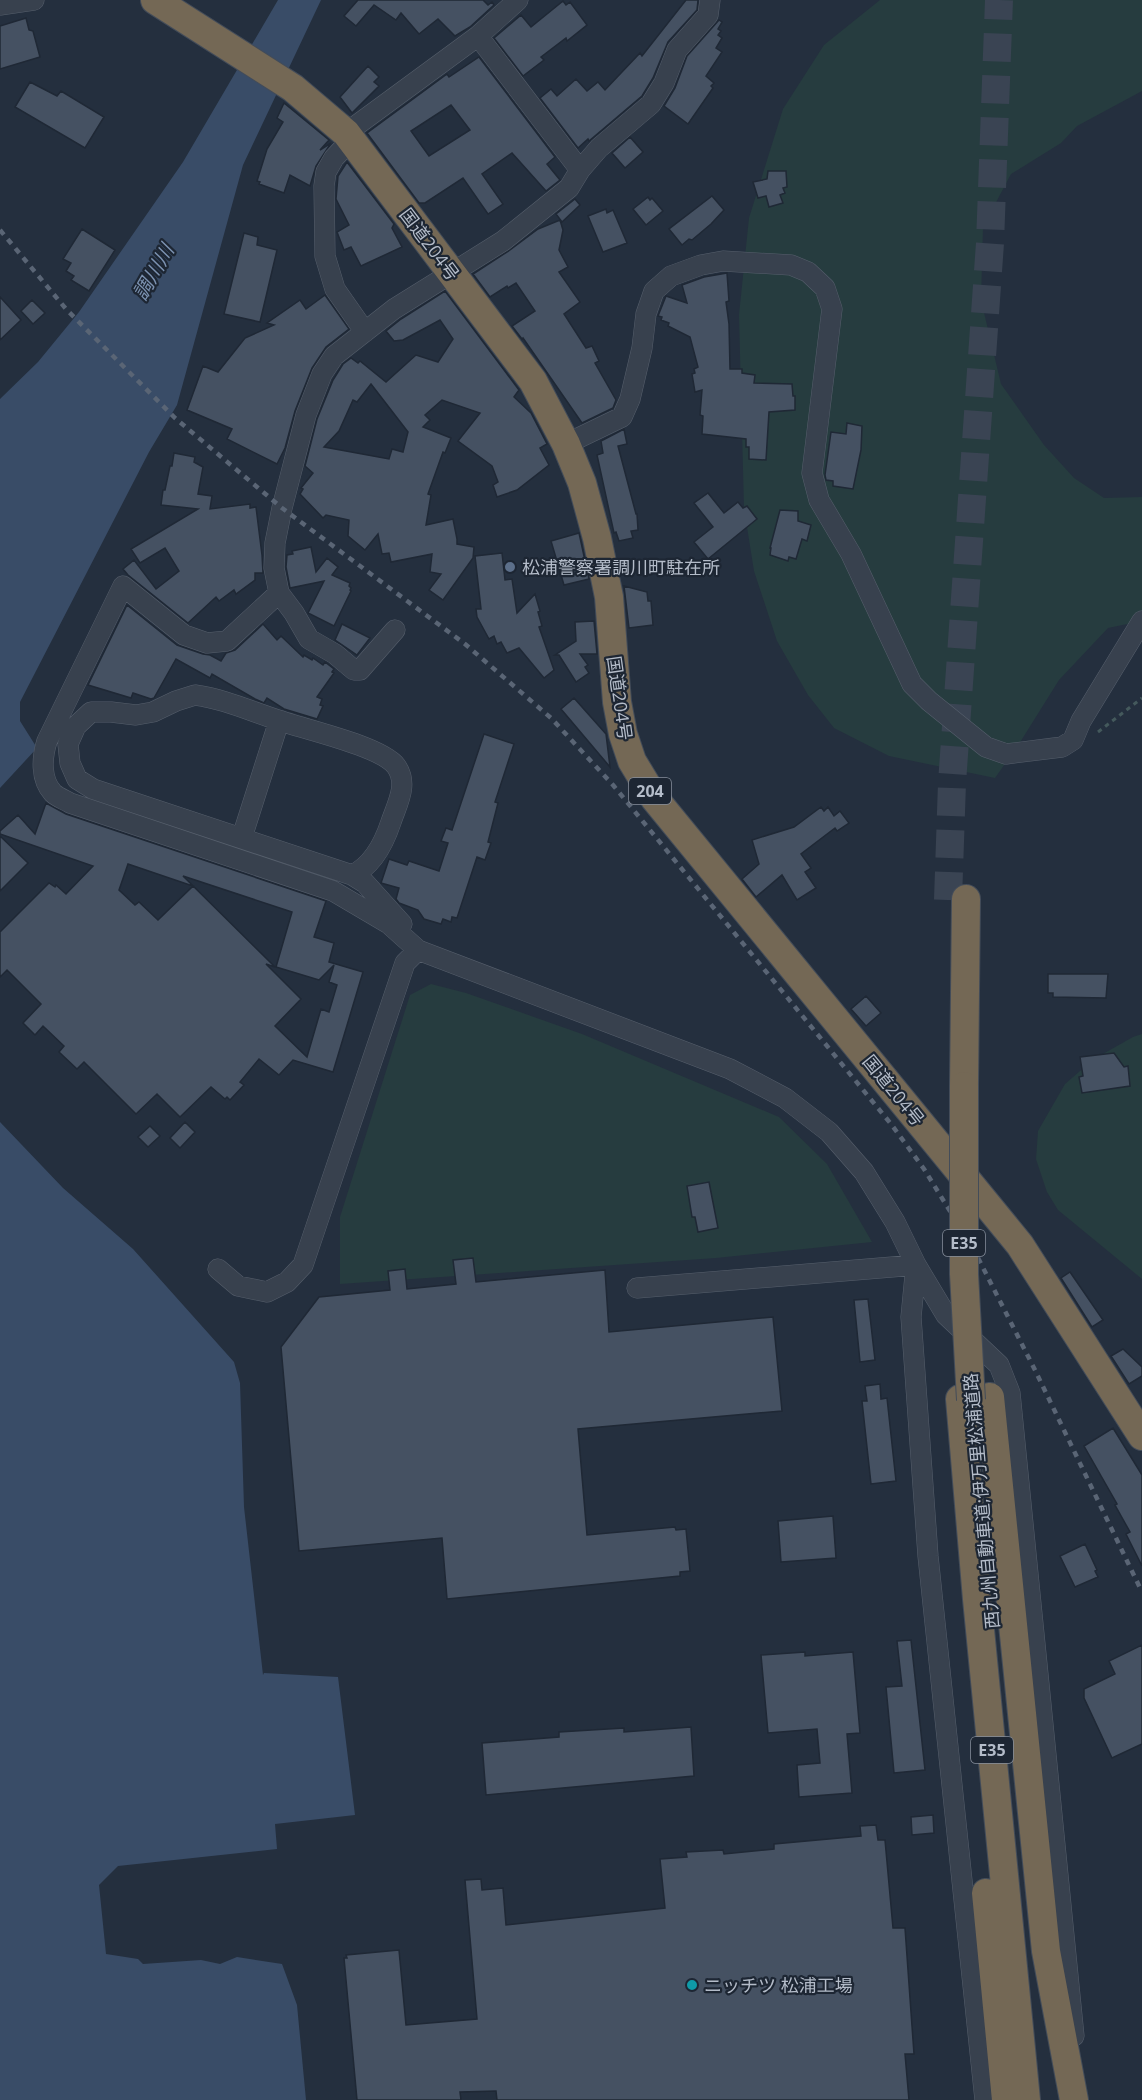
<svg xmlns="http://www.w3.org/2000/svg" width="1142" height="2100" font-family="'Open Sans','Noto Sans JP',sans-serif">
  <rect width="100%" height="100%" fill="#242f3e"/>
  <!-- green -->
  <path fill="#263c3f" d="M880,0H1142V91L1077,126L1061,143L1011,174L983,227L981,300L1001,384L1044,445L1074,478L1104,498L1142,497V621L1108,628L1059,680L1019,744L995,778L889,756L834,728L808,695L777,641L754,571L744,508L739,315L749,218L783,109L824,45Z
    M431,984L466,993L582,1034L779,1117L827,1164L872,1242L716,1258L340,1284V1217L410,995Z
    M1142,1034V1279L1058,1210L1047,1192L1036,1159L1038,1131L1065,1084L1094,1059L1133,1037Z"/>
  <!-- water -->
  <path fill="#394c67" d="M278,0H321L243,165L177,405L149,452L20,702V721L37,748L0,788V399L38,362L79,312L183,162Z
    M0,1122L63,1188L133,1249L234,1362L240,1383L244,1507L263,1675L264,1673L338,1677L355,1815L275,1824L277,1849L118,1866L99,1885L106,1954L138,1959L143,1964L201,1960L220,1964L237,1957L282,1964L297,2005L306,2100H0Z"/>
  <!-- building -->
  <path fill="#455162" stroke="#1f2835" stroke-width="1.5" fill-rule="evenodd" d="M358,0H483L488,5L492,2L494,5L470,27L455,36L438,19L419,34L401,13L396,20L374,5L356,26L344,16Z
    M686,0H698L697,10L668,42L653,78L642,96L589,141L588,139L578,148L540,98L551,89L557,96L576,79L587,91L598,82L605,90L640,53L642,56Z
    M563,1L566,5L570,2L587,25L567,41L566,38L541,57L544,60L523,76L494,38L521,15L531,27Z
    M26,18L29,30L33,31L40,57L0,69V26Z
    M719,20L722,22L718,29L721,31L718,35L722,38L716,48L722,52L706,76L714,83L711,86L713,88L688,124L664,106L675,88L687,56Z
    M479,57L555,157L547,164L560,180L546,191L512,153L482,174L503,204L488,214L463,178L425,203H419L367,133L447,74L449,77ZM451,105L470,130L429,156L411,131Z
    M368,66L379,77L374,82L379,86L352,113L340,97Z
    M30,82L57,96L61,91L104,117L85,148L15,107Z
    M284,103L329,140L320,150L331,143L316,166L310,186L290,175L284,193L259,184L260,182L257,181L267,149L283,122L277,118Z
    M630,137L643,152L625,168L612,153Z
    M347,162L394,224L392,228L402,247L361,266L351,247L344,250L337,232L349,225L336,199L338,176Z
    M768,171H786L787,187L783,188L785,193L780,195L783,203L769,207L766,196L758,198L753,182L767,179Z
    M712,196L724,210L711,224L692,240L689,239L682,245L669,229Z
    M648,197L650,200L652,198L663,211L646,225L633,209Z
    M575,199L580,205L562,222L556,214Z
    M606,209L607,213L613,210L627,243L603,252L588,216Z
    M560,220L563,230L559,250L568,267L559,272L580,302L564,314L586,348L592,346L599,361L595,363L616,400L613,408L582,423L523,338L522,339L512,326L535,311L516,283L508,288L507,286L490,297L473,274L510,250L538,229Z
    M82,229L115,250L89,291L71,280L74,276L66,271L71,263L63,259Z
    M244,233L258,237L257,245L277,250L260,322L224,314Z
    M727,273L729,301L726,302L729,324L730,369H742V373L755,375L754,383L792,384L793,396H795V410L769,412L766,460L749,459V447H746V439L702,434L703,416L700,415L702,390L695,392L692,374L695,373L694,369L698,367L690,337L668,326L669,323L661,320L662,317L658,316L666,296L687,303L682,285L704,277Z
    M445,291L519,390L514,397L531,413L547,444L540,448L549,465L517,490L497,497L493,485L498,482L492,466L458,441L480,413L442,400L425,415L430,420L423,427L451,438L445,453L443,452L428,494L431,495L426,525L453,519L457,539V544L474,547L473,558L443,600L429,590L441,574L430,572L432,554L391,562L389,553L382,554L378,534L365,550L348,536L349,520L326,515L323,518L300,494L303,489L301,488L313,473L305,466L317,419L333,380L343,364L351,358L358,363L360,361L386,382L416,355L438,362L453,339L440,320L403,340L394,341L386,331L401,319ZM371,384L408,432L403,452L392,449L389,459L324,447L339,431L353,400L357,402Z
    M325,295L349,329L326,347L312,368L295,411L285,448L277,464L227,439L232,429L187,410L203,366L218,372L245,338L274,325L267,323L300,300L306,309Z
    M0,297L21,320L0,340Z
    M32,300L45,313L33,324L21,311Z
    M847,423L862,426L861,450L853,489L833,486V481L826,480L825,475L831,432L846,434Z
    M624,429L627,444L618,446L636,514H637L638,530L631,531L633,538L619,541L616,532L614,533L597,455L603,453L601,441Z
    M174,453L195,457L194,462L203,467L198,494L212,496L210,509L250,504V508L256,507L262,555L263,573H255V580L236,594L234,590L219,601L216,597L188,623L128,575L123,569L134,560L156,589L179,571L165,548L140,563L131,549L198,509L161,505L163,490H165L170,466H172Z
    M708,493L724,513L738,502L743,508L747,506L757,519L708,559L694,542L713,527L694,503Z
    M780,510L798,511V521L811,525L807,541L802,539L796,559L789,557L788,561L770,555L771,548H770Z
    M579,533L589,579L564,585L551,541Z
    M311,547L316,572L327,558L338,567L332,575L350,583L349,586L351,588L350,590L351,591L334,626L308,613L324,581L290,588L286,567L287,555L293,554L292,551Z
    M502,553L505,580L512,579L517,613L535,594L540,611L538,612L542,626L539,627L554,670L544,678L519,648L507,653L501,642L497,644L494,636L489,639L477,617L476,609H481L475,556Z
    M624,586L647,592L648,601H651L653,625L629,628Z
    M127,605L177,645L203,654L210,655L221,661L226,653L235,650L263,624L277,640L281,636L303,657L304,655L312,660L313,658L323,665L325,662L334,669L332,672L334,673L317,697L322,699L320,705L323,706L317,719L284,709L267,698L264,703L255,699L212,674L210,678L176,659L154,698L151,699L133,693L131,698L88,685Z
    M594,621L597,654H580L588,665L585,667L589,673L576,682L559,655H555L576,641L575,622Z
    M342,624L370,638L357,655L335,640Z
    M574,698L606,734L610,767L561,709Z
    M484,734L514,744L495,802L498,803L488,842L491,843L485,860L477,857L457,918L452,917L451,922L443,919L441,924L424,919L418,910L399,903L396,899L399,888L381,883L389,859L407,865L409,861L439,871L448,843L441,841L446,828L452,830Z
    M46,803L66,814L326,901L314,937L334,943L329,962L363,972L333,1072L293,1060L279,1075L259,1059L240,1082L244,1085L230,1100L227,1097L225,1099L211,1087L180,1117L157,1094L136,1114L84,1062L77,1069L59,1052L64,1046L43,1026L35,1035L23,1023L41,1004L7,970L0,977V932L49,883L55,887L56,885L66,894L93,866L0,834V831L18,815L35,834ZM128,864L193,886L158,920L139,902L135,905L119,890ZM183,876L292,912L276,967L319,980L334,965L329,982L337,985L329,1012L321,1009L307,1057L275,1026L301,999L266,964L275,967Z
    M821,807L824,811L828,807L834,816L840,811L849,823L837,831L835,828L801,854L811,868L805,872L816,888L797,900L782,875L756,897L742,879L759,864L752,840L794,827Z
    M0,836L28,863L0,891Z
    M1048,974H1108L1106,998L1053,997V993H1048Z
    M866,996L881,1013L866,1026L851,1009Z
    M1114,1053L1124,1067L1128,1066L1130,1086L1082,1093L1079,1077L1083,1076L1080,1057Z
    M185,1122L195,1132L180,1148L170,1138Z
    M150,1126L160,1136L148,1147L138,1137Z
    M709,1182L718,1228L698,1232L695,1217H692L687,1186Z
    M473,1258L476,1282L605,1270L609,1332L773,1317L782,1411L578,1429L587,1535L675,1527L676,1530L686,1529L690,1571L680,1572V1576L447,1599L442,1538L299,1551L281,1347L319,1297L390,1290L388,1271L405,1269L407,1289L456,1284L453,1260Z
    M1070,1272L1103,1320L1092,1327L1061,1278Z
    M868,1299L875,1360L860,1362L854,1300Z
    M1123,1349L1142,1367V1376L1129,1384L1111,1356Z
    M880,1384L881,1399L887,1398L896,1481L871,1484L862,1401H867L865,1386Z
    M1113,1428L1142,1475V1566L1126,1534L1130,1532L1115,1505L1117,1504L1084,1446Z
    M833,1516L836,1558L781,1562L778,1521Z
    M1085,1544L1097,1570L1095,1571L1098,1577L1075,1587L1060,1556Z
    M911,1640L925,1770L894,1773L886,1687L902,1686L897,1641Z
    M1142,1645V1744L1112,1758L1084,1698V1689L1115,1674L1109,1661Z
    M805,1652V1656L853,1652L860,1733L847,1734L852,1793L799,1797L797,1765L820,1763L817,1729L768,1733L761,1655Z
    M691,1727L694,1776L486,1795L482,1743L559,1737V1732L624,1728V1732Z
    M933,1815L934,1833L912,1835L911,1817Z
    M876,1825L878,1840H885L893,1928H905L914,2054H905L909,2100H497L496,2091L460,2092L461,2100H357L344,1958H347L346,1955L399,1950L406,2025L477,2019L465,1880L481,1879L482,1890L503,1888L506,1925L665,1908L660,1859L687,1857L686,1852L723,1850L724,1854L774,1849V1844L861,1836L860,1826Z"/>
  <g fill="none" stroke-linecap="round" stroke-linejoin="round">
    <!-- highway-tunnel -->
    <path stroke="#3a4453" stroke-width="28" stroke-dasharray="28 14" stroke-linecap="butt" d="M948,900L952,783L990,243L999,0"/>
    <defs>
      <path id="minor" d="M710,0L708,15L677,50L664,83L651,104L599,148L580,170L569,188L503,241L394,309L334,356L322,374L306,415L282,508L275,543L274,568L279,593L227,641L207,643L184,635L123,586L47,741C42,757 40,779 53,793C57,797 65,800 70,803L333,891L389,924L418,950L730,1069L785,1098L829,1132L864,1172L895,1222L916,1265L946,1315L999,1365L1010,1393L1074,2036
        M0,5L34,0
        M478,36L580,170
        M346,133L478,36L518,0
        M351,140L334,158L326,172L324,186L325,256L335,289L365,332
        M566,444L622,417L630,399L642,348L646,314L654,291L671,276L701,265L723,261L791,265L808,272L825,288L832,309L812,473L819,500L851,554L912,684L929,701L986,747L1006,754L1062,747L1073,740L1081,721L1142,621
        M279,593L294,613L309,639L335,654L354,670H360L395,630
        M195,695C224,699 250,711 278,720C303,729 381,746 396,766C409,784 397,804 391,822C384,843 372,866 352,875L93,789L77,779L70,763L68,744L76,726L91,712H111L136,715L153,712L176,701Z
        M242,837L279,721
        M352,875L365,883L402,924
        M916,1265L911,1317L928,1556L985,2100
        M218,1269L238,1286L267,1292L287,1282L303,1265L405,963L418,950
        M637,1288L916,1265"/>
      <path id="highway" d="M155,0L293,88L346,133L533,381L566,444L582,483L597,538L609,597L617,702L623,734L632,761L655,799L1020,1245L1142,1436
        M964,1086L966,899
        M990,1397L1046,1951L1074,2100
        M960,1399L977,1599L1026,2100
        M986,1893L1006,2100"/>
    </defs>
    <!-- minor casing -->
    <use href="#minor" stroke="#565f6c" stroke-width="21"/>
    <!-- highway casing -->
    <use href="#highway" stroke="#434c59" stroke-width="30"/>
    <!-- path -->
    <path stroke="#44595c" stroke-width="3" stroke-dasharray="4.5 4.5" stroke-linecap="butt" d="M1098,732L1142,698"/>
    <!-- minor -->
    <use href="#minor" stroke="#38414e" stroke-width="20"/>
    <!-- highway -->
    <use href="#highway" stroke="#746855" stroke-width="28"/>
    <!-- rail -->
    <path stroke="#5a6575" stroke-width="4.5" stroke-dasharray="6 6" stroke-linecap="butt" d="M0,230L66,309L175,418L282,508L465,644L551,718L613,785L891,1124L924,1169L974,1250L1035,1370L1142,1592"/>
    <defs>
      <path id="highway-bridge" d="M964,1086V1274L971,1400"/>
    </defs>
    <!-- highway-bridge casing -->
    <use href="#highway-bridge" stroke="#434c59" stroke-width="30" stroke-linecap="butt"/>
    <!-- highway-bridge -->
    <use href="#highway-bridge" stroke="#746855" stroke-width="28"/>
  </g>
  <!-- markers -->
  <circle fill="#5c6f8a" stroke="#1d2633" stroke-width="2" cx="510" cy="567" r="6"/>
  <circle fill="#0f9aa8" stroke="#1d2633" stroke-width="2" cx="692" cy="1985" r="6"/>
  <g text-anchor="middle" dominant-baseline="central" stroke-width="4.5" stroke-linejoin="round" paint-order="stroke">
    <!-- shield labels -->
    <g fill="#1d2633" stroke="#878f9c" stroke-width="1.5">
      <rect x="629" y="778" width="42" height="26" rx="4.5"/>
      <rect x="943" y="1230" width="42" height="26" rx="4.5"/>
      <rect x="971" y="1737" width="42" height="26" rx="4.5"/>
    </g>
    <g font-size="16" font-weight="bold" fill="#b4bcc9">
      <text x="650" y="791">204</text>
      <text x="964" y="1243">E35</text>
      <text x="992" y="1750">E35</text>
    </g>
    <!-- street labels -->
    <g font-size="18" fill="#b4bcc9" stroke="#1d2633">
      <text transform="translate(430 244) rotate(53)">国道204号</text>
      <text transform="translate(620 698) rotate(82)">国道204号</text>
      <text transform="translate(894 1090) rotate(51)">国道204号</text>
      <text transform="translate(981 1501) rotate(-95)">西九州自動車道;伊万里松浦道路</text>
    </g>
    <!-- poi labels -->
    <g font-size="18" fill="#b4bcc9" stroke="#1d2633" text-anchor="start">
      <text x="522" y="567">松浦警察署調川町駐在所</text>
      <text x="704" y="1985">ニッチツ 松浦工場</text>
    </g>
    <!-- water labels -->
    <g font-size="20" font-style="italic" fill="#7c92b1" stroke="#1d2633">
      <text transform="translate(153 272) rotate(-60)">調川川</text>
    </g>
  </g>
</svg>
